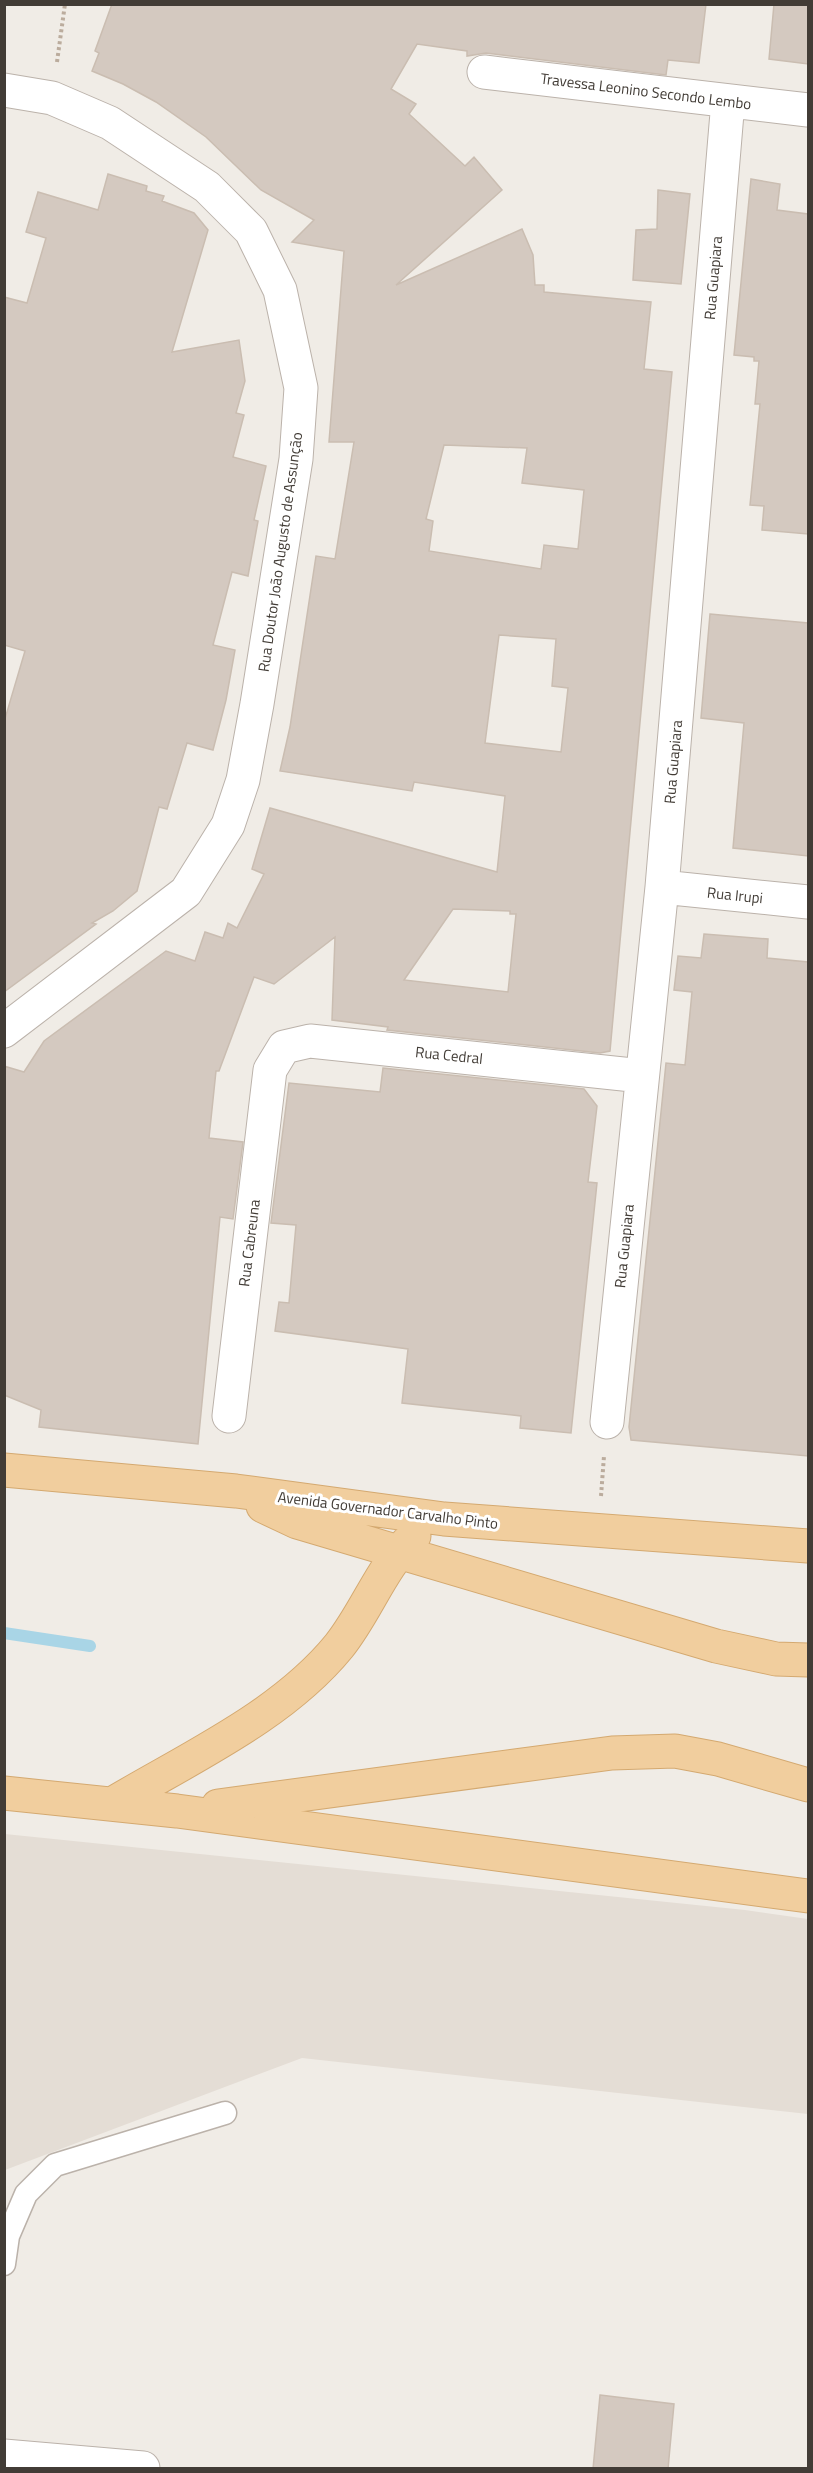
<svg xmlns="http://www.w3.org/2000/svg" width="813" height="2473" font-family="'Titillium Web',sans-serif">
  <rect width="100%" height="100%" fill="#f0ece6"/>
  <!-- residential -->
  <path fill="#e4ddd5" d="M5,1834L745,1910L808,1919V2114L302,2058L5,2170Z"/>
  <g fill="none" stroke-linecap="round" stroke-linejoin="round">
    <!-- stream -->
    <path stroke="#a9d5e6" stroke-width="12" d="M4,1633L90,1646"/>
  </g>
  <!-- building -->
  <path fill="#d4c9c0" stroke="#cabdb1" stroke-width="1.5" fill-rule="evenodd" d="M112,4H706L699,63L668,60L666,75L486,53L467,56V51L417,44L391,89L416,104L409,114L465,166L474,157L502,190L396,285L522,229L533,255L535,285H544V292L651,302L644,369L672,372L610,1051L600,1053L387,1030L388,1027L332,1020L335,937L274,984L254,977L219,1071H216L209,1138L243,1142L233,1219L220,1217L198,1444L39,1427L41,1410L4,1395V1066L24,1072L44,1041L166,951L195,961L205,932L223,938L228,923L237,928L264,874L252,869L270,808L497,872L505,796L414,782L412,791L280,771L290,727L316,556L335,559L354,442H329L344,251L292,242L314,220L261,190L206,137L156,102L123,84L92,71L99,53L95,51ZM444,445L527,448L522,483L584,490L578,549L544,545L541,569L429,551L433,521L426,519ZM499,635L556,639L552,686L568,688L561,752L485,743ZM453,909L510,911V914H516L508,992L404,980Z
    M774,4H808V64L769,59Z
    M108,174L147,186L146,191L164,196L162,201L194,213L208,230L172,352L239,340L245,381L236,413L244,415L233,457L266,466L254,520L258,521L248,576L232,572L213,645L235,650L226,700L213,750L187,743L167,809L159,807L137,891L113,911L92,923L96,924L4,992V722L25,651L4,645V297L27,303L46,238L26,232L38,192L98,210Z
    M751,179L780,184L777,210L808,214V534L762,530L764,506L750,505L760,404H755L759,361H754V357L734,355Z
    M658,190L690,194L681,284L633,280L636,230L657,229Z
    M710,614L808,623V856L733,848L744,723L701,718Z
    M704,934L768,939L767,958L808,962V1456L631,1440L629,1427L666,1063L685,1065L692,992L674,990L678,956L701,958Z
    M383,1068L584,1089L597,1106L588,1182L597,1183L571,1433L520,1428L521,1416L402,1403L408,1349L275,1331L279,1302L289,1303L296,1225L271,1223L289,1083L380,1092Z
    M600,2395L674,2404L668,2469H593Z"/>
  <g fill="none" stroke-linecap="round" stroke-linejoin="round">
    <defs>
      <path id="lane" d="M4,2264L8,2236L26,2194L55,2165L225,2113"/>
      <path id="street" d="M484,72L808,110
        M4,90L52,98L110,123L207,187L251,231L280,290L301,388L296,459L257,704L243,780L228,825L186,892L4,1031
        M662,887L808,902
        M229,1416L270,1070L284,1047L310,1041L642,1076
        M607,1422L662,887L728,101
        M4,2456L143,2468"/>
      <path id="primary" d="M4,1470L236,1491L444,1519L808,1546
        M263,1506L297,1522L716,1646L776,1659L808,1660
        M4,1793L177,1811L808,1896
        M112,1804C189,1758 282,1716 339,1646C367,1611 381,1567 414,1536
        M218,1806L612,1753L675,1751L718,1759L808,1785"/>
    </defs>
    <!-- lane casing -->
    <use href="#lane" stroke="#bbb2aa" stroke-width="25"/>
    <!-- street casing -->
    <use href="#street" stroke="#bbb2aa" stroke-width="35"/>
    <!-- primary casing -->
    <use href="#primary" stroke="#d4a970" stroke-width="35"/>
    <!-- path -->
    <path stroke="#bbac9d" stroke-width="4" stroke-dasharray="3 3" stroke-linecap="butt" d="M57,62L65,4
      M601,1496L604,1456"/>
    <!-- lane -->
    <use href="#lane" stroke="#fff" stroke-width="22"/>
    <!-- street -->
    <use href="#street" stroke="#fff" stroke-width="33"/>
    <!-- primary -->
    <use href="#primary" stroke="#f1ce9e" stroke-width="33"/>
  </g>
  <g text-anchor="middle" dominant-baseline="central" stroke-width="6" stroke-linejoin="round" paint-order="stroke">
    <!-- street labels -->
    <g font-size="15" fill="#423c36" stroke="#fff">
      <text transform="translate(646 91) rotate(7)">Travessa Leonino Secondo Lembo</text>
      <text transform="translate(713 278) rotate(-85)">Rua Guapiara</text>
      <text transform="translate(280 552) rotate(-82)">Rua Doutor João Augusto de Assunção</text>
      <text transform="translate(673 762) rotate(-85)">Rua Guapiara</text>
      <text transform="translate(735 895) rotate(6)">Rua Irupi</text>
      <text transform="translate(449 1055) rotate(6)">Rua Cedral</text>
      <text transform="translate(249 1243) rotate(-83)">Rua Cabreuna</text>
      <text transform="translate(624 1246) rotate(-84)">Rua Guapiara</text>
      <text transform="translate(388 1510) rotate(7)">Avenida Governador Carvalho Pinto</text>
    </g>
  </g>
  <!-- border -->
  <rect width="813" height="2473" fill="none" stroke="#423c36" stroke-width="12"/>
</svg>
